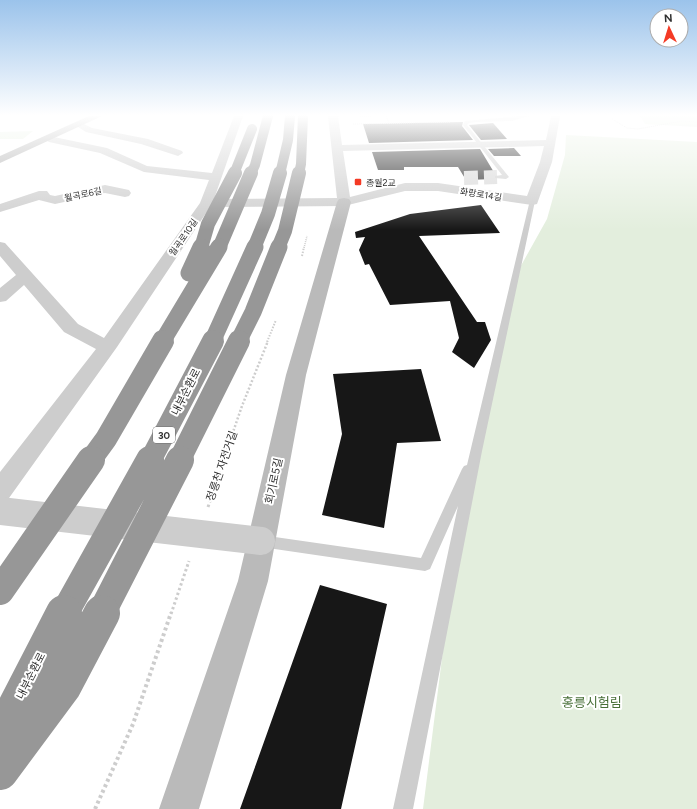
<svg xmlns="http://www.w3.org/2000/svg" width="697" height="809" font-family="Figtree,'Noto Sans KR',sans-serif">
  <rect width="100%" height="100%" fill="#fff"/>
  <!-- green -->
  <path fill="#e3eedd" d="M697,116V127L645,124L640,116Z
    M33,131L23,139H0V132Z
    M566,135L697,142V809H423L456,547L513,280L547,219L565,155Z"/>
  <!-- pier -->
  <path fill="#fff" d="M277,116H287L286,135L268,203L205,339L0,713V657L85,516L181,336L234,248L254,200L274,134Z"/>
  <!-- building -->
  <path fill="#171717" d="M463,122L462,126L473,140L369,143L363,124Z
    M493,123L507,139L481,140L469,125Z
    M514,148L521,156H494L488,149Z
    M480,149L495,174L494,176V179L466,180L458,167H404V170H378L372,152Z
    M481,205L500,233L419,236L477,322H485L491,340L474,368L452,352L459,338L450,301L390,305L369,264L365,265L359,250L365,237L356,238L355,232L410,214Z
    M421,369L441,441L397,443L384,528L322,515L342,434L333,374Z
    M320,585L387,604L341,809H240Z"/>
  <g fill="none" stroke-linecap="round" stroke-linejoin="round">
    <!-- street-tunnel -->
    <path stroke="#d6d6d6" stroke-width="14" stroke-dasharray="14 6" stroke-linecap="butt" d="M464,178L497,177"/>
    <!-- path-far5 -->
    <path stroke="#cdcdcd" stroke-width="1" stroke-dasharray="1 1" stroke-linecap="butt" d="M360,116H371
      M386,116L389,123
      M612,119L627,128L638,129L682,121L697,122
      M353,124L450,122"/>
    <!-- path-far4 -->
    <path stroke="#cdcdcd" stroke-width="1.5" stroke-dasharray="1 1" stroke-linecap="butt" d="M304,248L307,236"/>
    <!-- path-far3 -->
    <path stroke="#cdcdcd" stroke-width="2" stroke-dasharray="1.5 1.5" stroke-linecap="butt" d="M302,256L304,247
      M267,342L276,320"/>
    <!-- path-far2 -->
    <path stroke="#cdcdcd" stroke-width="2.5" stroke-dasharray="2 2" stroke-linecap="butt" d="M223,461L242,406L268,341"/>
    <!-- path-far1 -->
    <path stroke="#cdcdcd" stroke-width="3" stroke-dasharray="2.5 2.5" stroke-linecap="butt" d="M208,507L224,460
      M171,614L189,561"/>
    <!-- path -->
    <path stroke="#cdcdcd" stroke-width="4" stroke-dasharray="3 3" stroke-linecap="butt" d="M95,809L133,724L171,613"/>
    <!-- lane -->
    <path fill="#cdcdcd" fill-rule="evenodd" d="M520,116H529L512,121L475,122L469,123L467,125L509,177L506,179L495,178V176L502,175L463,125L465,121Z
      M530,200L535,201L482,451L413,809H393L458,506L430,569L425,571L261,547L256,545L254,541L256,537L261,535L421,558L462,469L464,466L467,465Z"/>
    <!-- street -->
    <path fill="#cdcdcd" fill-rule="evenodd" d="M234,116H243L214,199L337,198L328,116H338L342,145L546,140L551,116H560L552,162L537,204L532,205L438,191H405L344,206L210,207L117,347L9,498L0,501V472L96,349L64,332L24,285L6,301L0,302V288L16,275L0,256V242L5,243L78,324L104,338L200,203L209,180L144,172L100,153L49,142L44,139L49,136L107,148L147,166L212,173ZM544,146L540,162L527,196L438,183H405L350,197L343,151Z
      M80,122L92,128L148,139L182,151L183,153L178,156L141,144L86,132L75,125Z
      M105,185L129,190L131,193L129,196L125,197L105,193L55,204L39,200L0,212V204L39,191H47L50,195L55,196Z"/>
    <!-- secondary -->
    <path fill="#bababa" fill-rule="evenodd" d="M344,198L349,199L351,202L306,375L268,581L199,809H159L238,581L286,375L337,202L339,199Z"/>
    <!-- primary -->
    <path fill="#a8a8a8" fill-rule="evenodd" d="M89,116H102L0,163V156Z"/>
    <!-- street-bridge -->
    <path stroke="#cdcdcd" stroke-width="28" d="M0,511L261,541"/>
    <!-- highway-bridge-far5 -->
    <path stroke="#979797" stroke-width="10" d="M234,174L252,129
      M251,174L255,165L268,116
      M280,174L288,140L290,116
      M299,174L301,164L303,116"/>
    <!-- highway-bridge-far4 -->
    <path stroke="#979797" stroke-width="14" d="M201,248L208,224L235,173
      M219,248L251,173
      M254,248L268,214L280,173
      M278,248L285,231L299,173"/>
    <!-- highway-bridge-far3 -->
    <path stroke="#979797" stroke-width="17" d="M189,273L201,247
      M162,342L219,247
      M212,342L255,247
      M238,342L253,312L279,247"/>
    <!-- highway-bridge-far2 -->
    <path stroke="#979797" stroke-width="22" d="M90,461L106,439L163,341
      M150,461L213,341
      M179,461L239,341"/>
    <!-- highway-bridge-far1 -->
    <path stroke="#979797" stroke-width="28" d="M0,591L91,460
      M64,614L150,460
      M101,614L180,460"/>
    <!-- highway-bridge -->
    <path stroke="#979797" stroke-width="36" d="M0,737L64,613
      M0,772L63,687L102,613"/>
  </g>
  <!-- sky -->
  <linearGradient id="sky" x2="0" y2="1"><stop stop-color="#9bc3eb"/><stop offset="0.5" stop-color="#fff"/><stop offset="1" stop-color="#fff" stop-opacity="0"/></linearGradient>
  <rect width="697" height="230" fill="url(#sky)"/>
  <!-- markers -->
  <rect fill="#f43a25" stroke="#fff" stroke-width="1.5" x="354" y="178" width="8" height="8" rx="2"/>
  <g text-anchor="middle" dominant-baseline="central" stroke-width="4" stroke-linejoin="round" paint-order="stroke">
    <!-- far-poi labels -->
    <g font-size="9" fill="#303030" stroke="#fff" text-anchor="start">
      <text x="366" y="182">종월2교</text>
    </g>
    <!-- far-street labels -->
    <g font-size="9" fill="#303030" stroke="#fff">
      <text transform="translate(83 194) rotate(-12)">월곡로6길</text>
      <text transform="translate(481 194) rotate(9)">화랑로14길</text>
      <text transform="translate(183 237) rotate(-55)">월곡로10길</text>
    </g>
    <!-- shield labels -->
    <rect fill="#fff" stroke="#6e6e6e" stroke-width="1" x="153" y="427" width="22" height="16" rx="3"/>
    <g font-size="10" font-weight="bold" fill="#303030">
      <text x="164" y="435">30</text>
    </g>
    <!-- street labels -->
    <g font-size="11" fill="#303030" stroke="#fff">
      <text transform="translate(186 392) rotate(-63)">내부순환로</text>
      <text transform="translate(222 466) rotate(-71)">정릉천 자전거길</text>
      <text transform="translate(274 481) rotate(-78)">회기로5길</text>
      <text transform="translate(31 676) rotate(-63)">내부순환로</text>
    </g>
    <!-- near-park labels -->
    <g font-size="13" fill="#497039" stroke="#fff">
      <text x="592" y="702">홍릉시험림</text>
    </g>
  </g>
  <!-- north arrow -->
  <g transform="translate(669 28) rotate(356)"><circle r="19" fill="#ffffff" stroke="#acacac"/>
  <path d="M0-3L7 15L0 10L-7 15Z" fill="#f43a25"/>
  <text y="-6" font-size="11" font-weight="bold" text-anchor="middle" fill="#303030">N</text>
  </g>
</svg>
